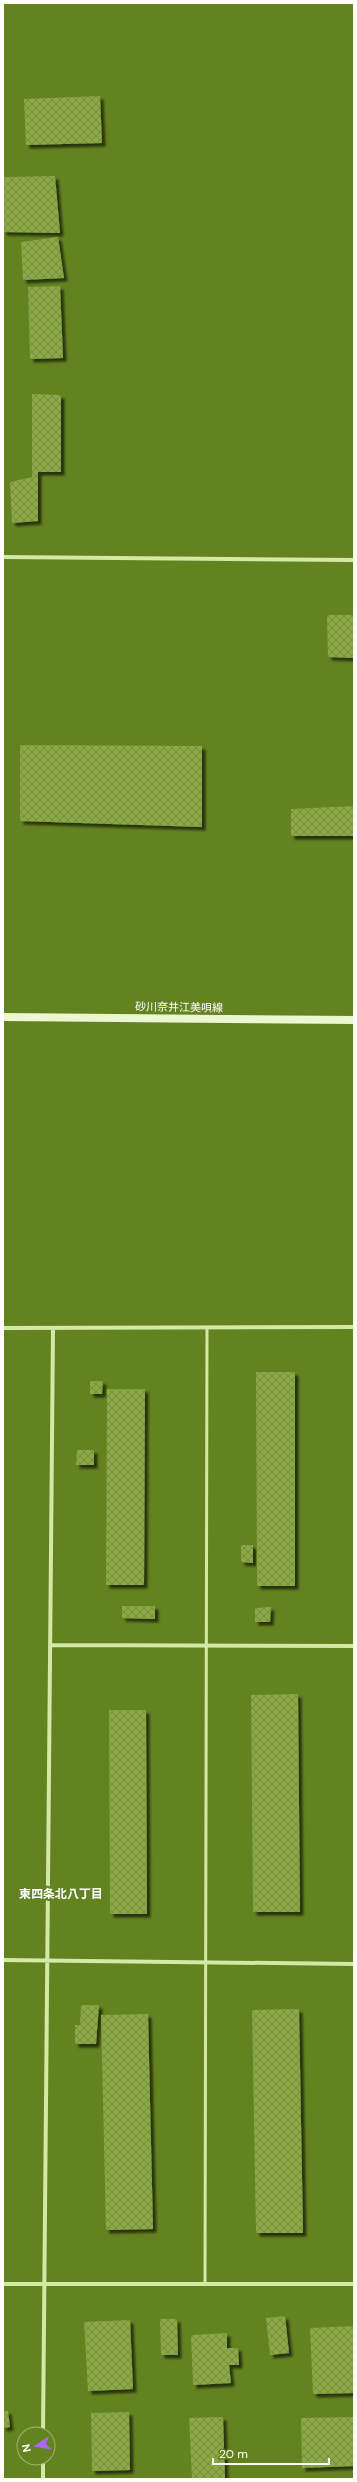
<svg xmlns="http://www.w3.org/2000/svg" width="357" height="2482" font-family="'DM Sans','Noto Sans JP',sans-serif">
  <defs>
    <pattern id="building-cross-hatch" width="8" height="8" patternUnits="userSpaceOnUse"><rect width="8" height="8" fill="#8aa944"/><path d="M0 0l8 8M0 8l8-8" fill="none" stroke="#778d46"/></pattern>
    <filter id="shadow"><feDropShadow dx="3.5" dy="3.5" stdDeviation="1" flood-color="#0009"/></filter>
  </defs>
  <rect width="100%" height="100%" fill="#638220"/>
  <!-- building -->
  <path fill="url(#building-cross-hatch)" filter="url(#shadow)" d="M100,96L102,143L26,145L24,99Z
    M55,176L60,233L3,232V177Z
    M58,237L64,278L23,280L21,242Z
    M60,286L63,358L30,359L28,287Z
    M32,394L61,395V472H38V521L12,523L10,482L32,477Z
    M327,615H354V658L328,657Z
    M20,745L202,746V827L20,821Z
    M354,806V836H291V809Z
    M256,1372H295V1586H257Z
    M90,1381H103L102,1394H90Z
    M107,1389H145L144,1585H106Z
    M77,1450H94V1465H76Z
    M241,1545H253V1563L241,1562Z
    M122,1606H155V1619L122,1618Z
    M271,1607L270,1622H255V1608Z
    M298,1694L300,1912H253L251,1695Z
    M109,1710H146L147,1914H110Z
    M81,2005H99L96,2044H75V2025H80Z
    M299,2009L303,2233H256L252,2010Z
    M148,2014L153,2229L106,2230L101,2015Z
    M285,2316L289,2353L270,2355L266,2318Z
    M160,2319H177L178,2355H161Z
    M130,2320L133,2389L88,2391L84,2322Z
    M354,2326V2393L313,2394L310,2328Z
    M227,2333V2348H238L239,2365H229L231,2383L193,2385L191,2335Z
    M3,2411H8L10,2427L3,2428Z
    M129,2412L130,2470L92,2471L91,2413Z
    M223,2417L225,2478L192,2479L189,2418Z
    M354,2417V2466L302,2468L301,2418Z"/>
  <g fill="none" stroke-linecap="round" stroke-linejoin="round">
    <!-- service -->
    <path stroke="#d5e9a6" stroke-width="3" d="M205,2283L207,1328"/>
    <!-- minor -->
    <path stroke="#d5e9a6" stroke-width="4" d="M3,557L354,560
      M3,1328L354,1327
      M51,1645L354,1646
      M3,1960L354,1964
      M3,2284H354
      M43,2434L53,1329
      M43,2458V2479"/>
    <!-- secondary -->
    <path stroke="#ebf7d1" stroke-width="8" d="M3,1017L354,1020"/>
  </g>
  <g text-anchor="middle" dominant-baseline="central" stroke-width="4" stroke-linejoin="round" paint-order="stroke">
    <!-- street labels -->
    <g font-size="11" fill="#fff" stroke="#638220">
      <text transform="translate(179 1007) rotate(1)">砂川奈井江美唄線</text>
    </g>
    <!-- neighbourhood labels -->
    <g font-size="12" font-weight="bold" fill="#fff" stroke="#638220">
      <text x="61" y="1894">東四条北八丁目</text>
    </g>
  </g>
  <!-- border -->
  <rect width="357" height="2482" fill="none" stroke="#ffffff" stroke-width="8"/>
  <!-- north arrow -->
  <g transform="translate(36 2446) rotate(258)"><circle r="19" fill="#638220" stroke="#a1b479"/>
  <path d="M0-3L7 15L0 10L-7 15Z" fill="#aa67f6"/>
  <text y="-6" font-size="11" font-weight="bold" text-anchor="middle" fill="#ffffff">N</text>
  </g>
  <!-- scale -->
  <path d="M213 2458v6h116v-6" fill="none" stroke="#ffffff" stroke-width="2"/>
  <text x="219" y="2458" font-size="12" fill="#ffffff" stroke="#638220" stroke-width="3" paint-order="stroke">20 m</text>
</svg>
